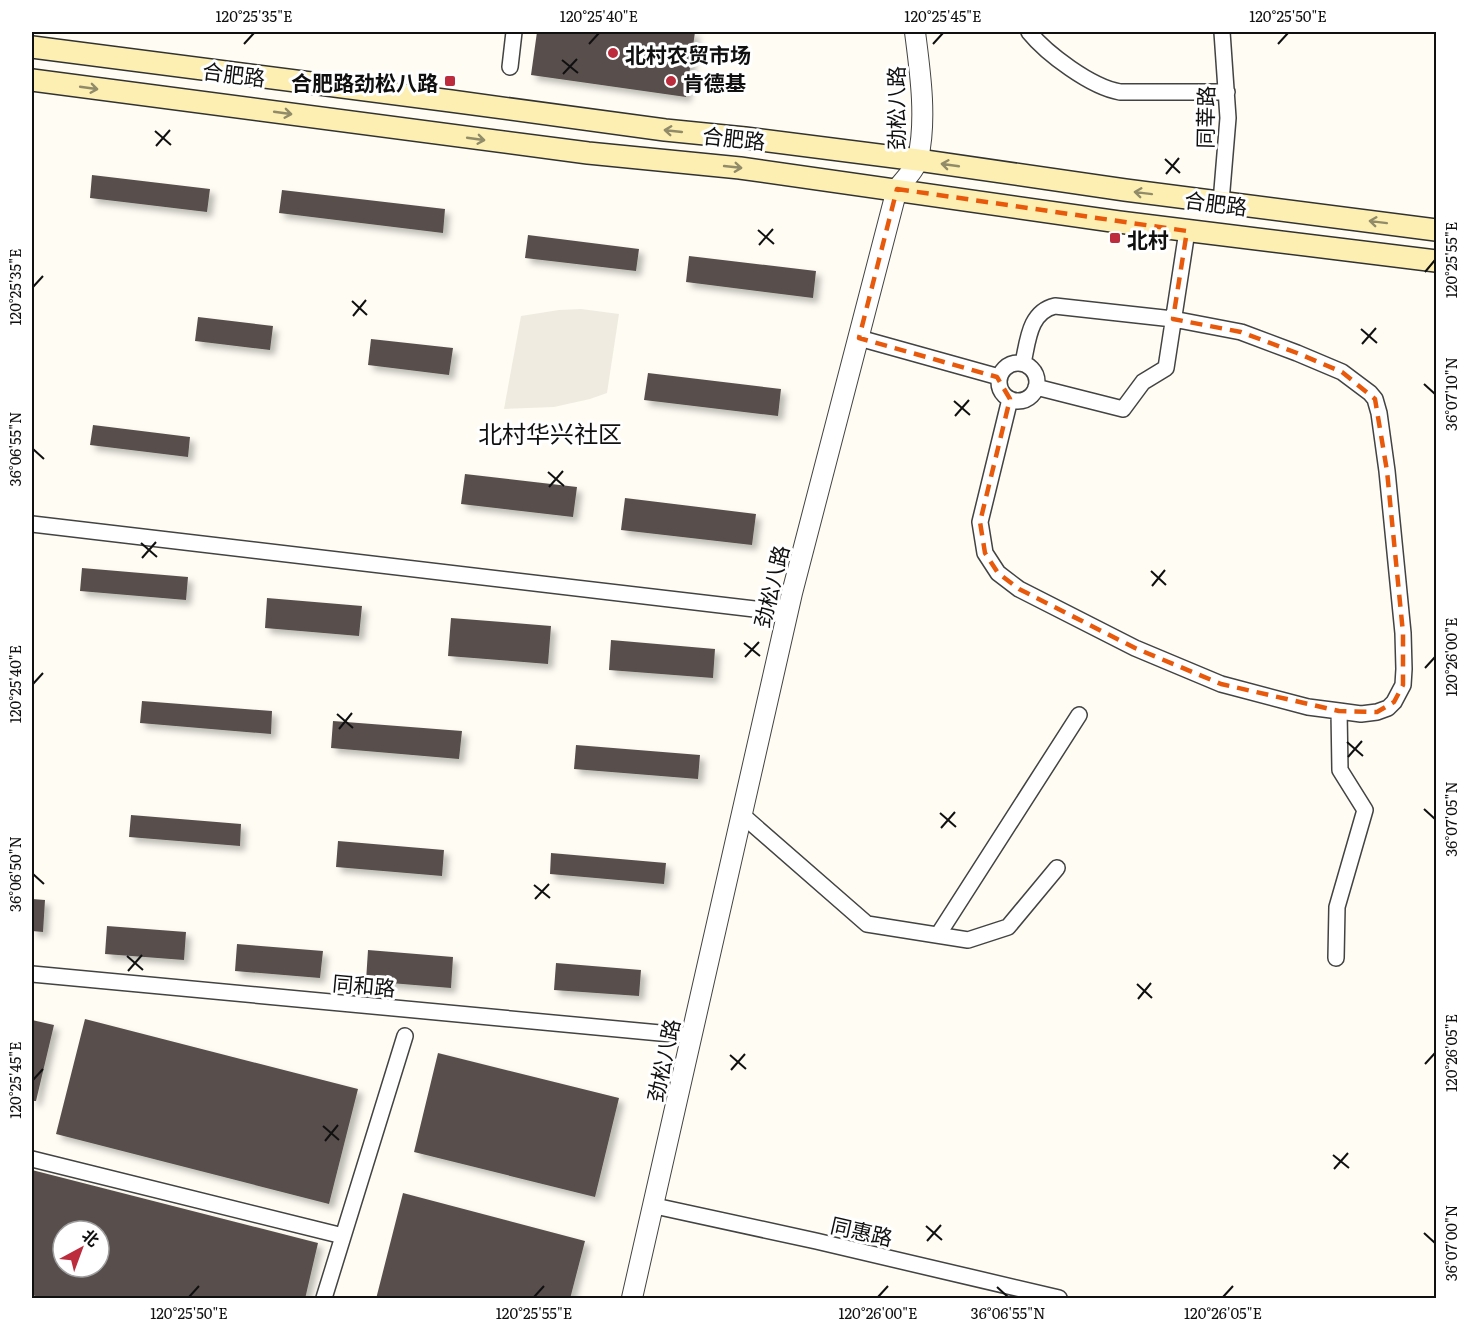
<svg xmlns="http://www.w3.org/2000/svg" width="1468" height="1330" font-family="Literata,'Noto Sans SC',serif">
  <defs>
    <filter id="shadow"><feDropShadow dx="5" dy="5" stdDeviation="3" flood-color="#0004"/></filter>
  </defs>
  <rect width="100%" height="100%" fill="#fefcf3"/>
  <!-- plaza -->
  <path fill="#f0ebe1" d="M581,309L619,314L607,393L590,399L554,407L504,409L521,316L559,310Z"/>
  <!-- building -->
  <path fill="#58504d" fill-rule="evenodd" filter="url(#shadow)" d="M537,32H695L686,97L531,75Z
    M92,175L210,189L207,212L90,198Z
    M282,190L445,209L443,233L279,213Z
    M528,235L639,249L636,271L525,258Z
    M689,256L816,271L813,298L686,282Z
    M198,317L273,326L270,350L195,341Z
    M371,339L453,348L449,375L368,365Z
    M648,373L781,389L778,416L644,400Z
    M93,425L190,437L188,457L90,445Z
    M465,474L577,487L573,517L461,504Z
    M625,498L756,514L752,545L621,530Z
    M82,568L188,577L186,600L80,591Z
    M267,598L362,606L359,636L265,628Z
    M451,618L551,626L548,664L448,656Z
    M611,640L715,649L713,678L609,670Z
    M142,701L272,711L271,734L140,723Z
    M333,721L462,731L459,759L331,748Z
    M576,745L700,755L698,779L574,769Z
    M131,815L241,824L240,846L129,837Z
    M338,841L444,850L442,876L336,867Z
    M551,853L666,863L664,884L550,874Z
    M32,899L45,900L43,932L32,931Z
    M107,926L186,932L184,960L105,954Z
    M237,944L323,951L320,978L235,971Z
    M368,950L453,957L451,988L366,981Z
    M556,963L641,970L639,996L554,990Z
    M85,1019L358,1089L329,1204L56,1134Z
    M32,1020L54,1025L36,1101H32Z
    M438,1053L619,1098L595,1197L414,1152Z
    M32,1170L318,1243L305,1299H46L32,1295ZM63,1231H99V1267H63Z
    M403,1193L585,1241L570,1299H376Z"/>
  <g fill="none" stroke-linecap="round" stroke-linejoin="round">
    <defs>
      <path id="minor" d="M1029,32C1047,54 1091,87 1120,92H1227
        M510,67L514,32
        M1221,202L1228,118L1222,32
        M859,338L999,377
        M999 382a19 19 0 1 1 38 0a19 19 0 1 1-38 0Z
        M1036,387L1123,409L1143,382L1166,368L1187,231
        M1010,399L980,522L985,553L998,573L1019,589L1135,648L1221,684L1308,707L1339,711L1361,714L1377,712L1388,708L1394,702L1403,685L1404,669L1403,633L1387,471L1379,413L1375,399L1370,393L1342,372L1297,353L1241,332L1173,319L1055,306C1029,312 1028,341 1023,363
        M32,524L788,613
        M741,814L867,924L968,940L1008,927L1057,868
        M938,935L1079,715
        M1336,958L1337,907L1365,810L1340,770L1339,711
        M32,974L692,1036
        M32,1159L343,1236
        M655,1206L816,1241L1059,1298
        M324,1298L405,1036"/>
      <path id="tertiary" d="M632,1298L792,593L897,189C904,180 916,169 918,158C927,119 920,71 915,32"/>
      <path id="secondary" d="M32,47L451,101L665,130L745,138L918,160L1125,190L1436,230
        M32,80L588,153L740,168L1119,222L1436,261"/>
    </defs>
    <!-- minor casing -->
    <use href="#minor" stroke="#434343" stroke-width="18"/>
    <!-- tertiary casing -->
    <use href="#tertiary" stroke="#434343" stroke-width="22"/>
    <!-- secondary casing -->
    <use href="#secondary" stroke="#323232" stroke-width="24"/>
    <!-- minor -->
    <use href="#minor" stroke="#fff" stroke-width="15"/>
    <!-- tertiary -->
    <use href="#tertiary" stroke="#fff" stroke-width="20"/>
    <!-- secondary -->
    <use href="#secondary" stroke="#fcefb1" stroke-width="21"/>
  </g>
  <!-- one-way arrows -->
  <defs><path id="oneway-shaft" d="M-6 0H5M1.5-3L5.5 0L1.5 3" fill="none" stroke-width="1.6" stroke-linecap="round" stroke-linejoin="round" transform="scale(1.5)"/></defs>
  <g stroke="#928b69">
    <use href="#oneway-shaft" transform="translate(89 88) rotate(8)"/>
    <use href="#oneway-shaft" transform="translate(283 113) rotate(8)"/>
    <use href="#oneway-shaft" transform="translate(673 131) rotate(-174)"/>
    <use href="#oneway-shaft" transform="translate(476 139) rotate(8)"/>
    <use href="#oneway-shaft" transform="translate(950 165) rotate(-172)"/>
    <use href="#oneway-shaft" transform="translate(733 167) rotate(6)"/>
    <use href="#oneway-shaft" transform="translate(1143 193) rotate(-173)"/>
    <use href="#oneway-shaft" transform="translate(1378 222) rotate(-173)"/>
  </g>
  <!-- marked area -->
  <path fill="none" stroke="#e8590c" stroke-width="4.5" stroke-dasharray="12 8" stroke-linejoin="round" d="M897,189L1187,231L1173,319L1241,332L1297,353L1342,372L1375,399L1387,471L1403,633V685L1394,702L1377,712L1339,711L1221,684L1135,648L1019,589L998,573L985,553L980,522L1010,399L997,377L859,338Z"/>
  <!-- ticks -->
  <path fill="none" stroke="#101010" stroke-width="2" d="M244,44L254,33M589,44L599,33M933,44L943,33M1278,44L1288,33M562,60L578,73M563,74L577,59M155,131L171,145M156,146L170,130M1165,159L1180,173M1166,174L1179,158M758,230L774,244M759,245L773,229M1425,272L1435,260M33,287L43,276M352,301L367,315M353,316L366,300M1361,329L1377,343M1362,344L1376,328M1424,384L1435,394M954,401L970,415M955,416L969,400M33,449L44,459M548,472L564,486M549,487L563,471M141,543L157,557M142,558L156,542M1151,571L1166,585M1152,586L1165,570M744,643L760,656M745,657L759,642M1425,668L1435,657M33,684L43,673M337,714L353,728M339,729L352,713M1347,742L1363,756M1348,757L1362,741M1424,809L1435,819M940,813L956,827M941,828L955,812M33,874L44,884M534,885L550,898M535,899L549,884M127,956L143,970M128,971L142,955M1137,984L1152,998M1138,999L1151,983M730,1055L746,1069M1425,1064L1435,1053M731,1070L745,1054M33,1080L43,1069M323,1126L339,1140M325,1141L338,1125M1333,1155L1349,1168M1334,1169L1348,1153M926,1226L942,1240M1424,1233L1435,1243M927,1241L941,1225M997,1287L1008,1297M189,1297L199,1286M534,1297L544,1286M878,1297L888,1286M1223,1297L1233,1286"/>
  <!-- markers -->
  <g fill="#bc2c3c" stroke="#fff" stroke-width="2">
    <circle cx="613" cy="53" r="6"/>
    <rect x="444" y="75" width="12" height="12" rx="3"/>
    <circle cx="671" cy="81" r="6"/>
    <rect x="1109" y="232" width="12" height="12" rx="3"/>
  </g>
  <g text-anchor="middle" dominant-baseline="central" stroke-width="6" stroke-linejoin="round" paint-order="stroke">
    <!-- poi labels -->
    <g font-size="21" font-weight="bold" fill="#101010" stroke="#fff" text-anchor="start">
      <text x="625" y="53">北村农贸市场</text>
      <text x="438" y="81" text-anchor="end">合肥路劲松八路</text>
      <text x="683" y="81">肯德基</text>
      <text x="1127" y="238">北村</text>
    </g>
    <!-- street labels -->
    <g font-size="21" fill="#101010" stroke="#fff">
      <text transform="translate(234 73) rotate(7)">合肥路</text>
      <text transform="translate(894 108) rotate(-90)">劲松八路</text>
      <text transform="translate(1204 117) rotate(-89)">同莘路</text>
      <text transform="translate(734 137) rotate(6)">合肥路</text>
      <text transform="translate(1216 202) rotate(7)">合肥路</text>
      <text transform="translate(770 586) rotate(-76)">劲松八路</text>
      <text transform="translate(364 984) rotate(5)">同和路</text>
      <text transform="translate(662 1060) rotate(-78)">劲松八路</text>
      <text transform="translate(862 1230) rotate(13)">同惠路</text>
    </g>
    <!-- quarter labels -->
    <g font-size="24" fill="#101010" stroke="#fff">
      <text x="550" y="432">北村华兴社区</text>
    </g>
  </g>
  <!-- border -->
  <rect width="1468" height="1330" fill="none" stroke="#ffffff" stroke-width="66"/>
  <!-- north arrow -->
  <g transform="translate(81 1249) rotate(41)"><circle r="28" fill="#ffffff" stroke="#9f9f9f" stroke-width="1.5"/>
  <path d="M0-4.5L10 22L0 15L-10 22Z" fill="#bc2c3c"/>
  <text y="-9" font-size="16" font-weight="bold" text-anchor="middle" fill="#101010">北</text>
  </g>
  <rect x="33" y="33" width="1402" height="1264" fill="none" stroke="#101010" stroke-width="2"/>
  <g font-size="15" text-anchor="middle" fill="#101010">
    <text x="254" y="22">120°25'35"E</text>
    <text x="599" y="22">120°25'40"E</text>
    <text x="943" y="22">120°25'45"E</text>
    <text x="1288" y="22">120°25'50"E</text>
    <text transform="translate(1452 260) rotate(-90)" y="5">120°25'55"E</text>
    <text transform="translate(16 287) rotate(-90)" y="5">120°25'35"E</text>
    <text transform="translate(1452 394) rotate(-90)" y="5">36°07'10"N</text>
    <text transform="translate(16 449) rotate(-90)" y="5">36°06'55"N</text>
    <text transform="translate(1452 657) rotate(-90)" y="5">120°26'00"E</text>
    <text transform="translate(16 684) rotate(-90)" y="5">120°25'40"E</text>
    <text transform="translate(1452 819) rotate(-90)" y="5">36°07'05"N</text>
    <text transform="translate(16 874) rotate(-90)" y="5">36°06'50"N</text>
    <text transform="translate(1452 1053) rotate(-90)" y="5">120°26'05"E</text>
    <text transform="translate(16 1080) rotate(-90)" y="5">120°25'45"E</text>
    <text transform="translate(1452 1243) rotate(-90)" y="5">36°07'00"N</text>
    <text x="189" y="1319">120°25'50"E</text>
    <text x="534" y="1319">120°25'55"E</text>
    <text x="878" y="1319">120°26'00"E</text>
    <text x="1008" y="1319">36°06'55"N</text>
    <text x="1223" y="1319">120°26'05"E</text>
  </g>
</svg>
